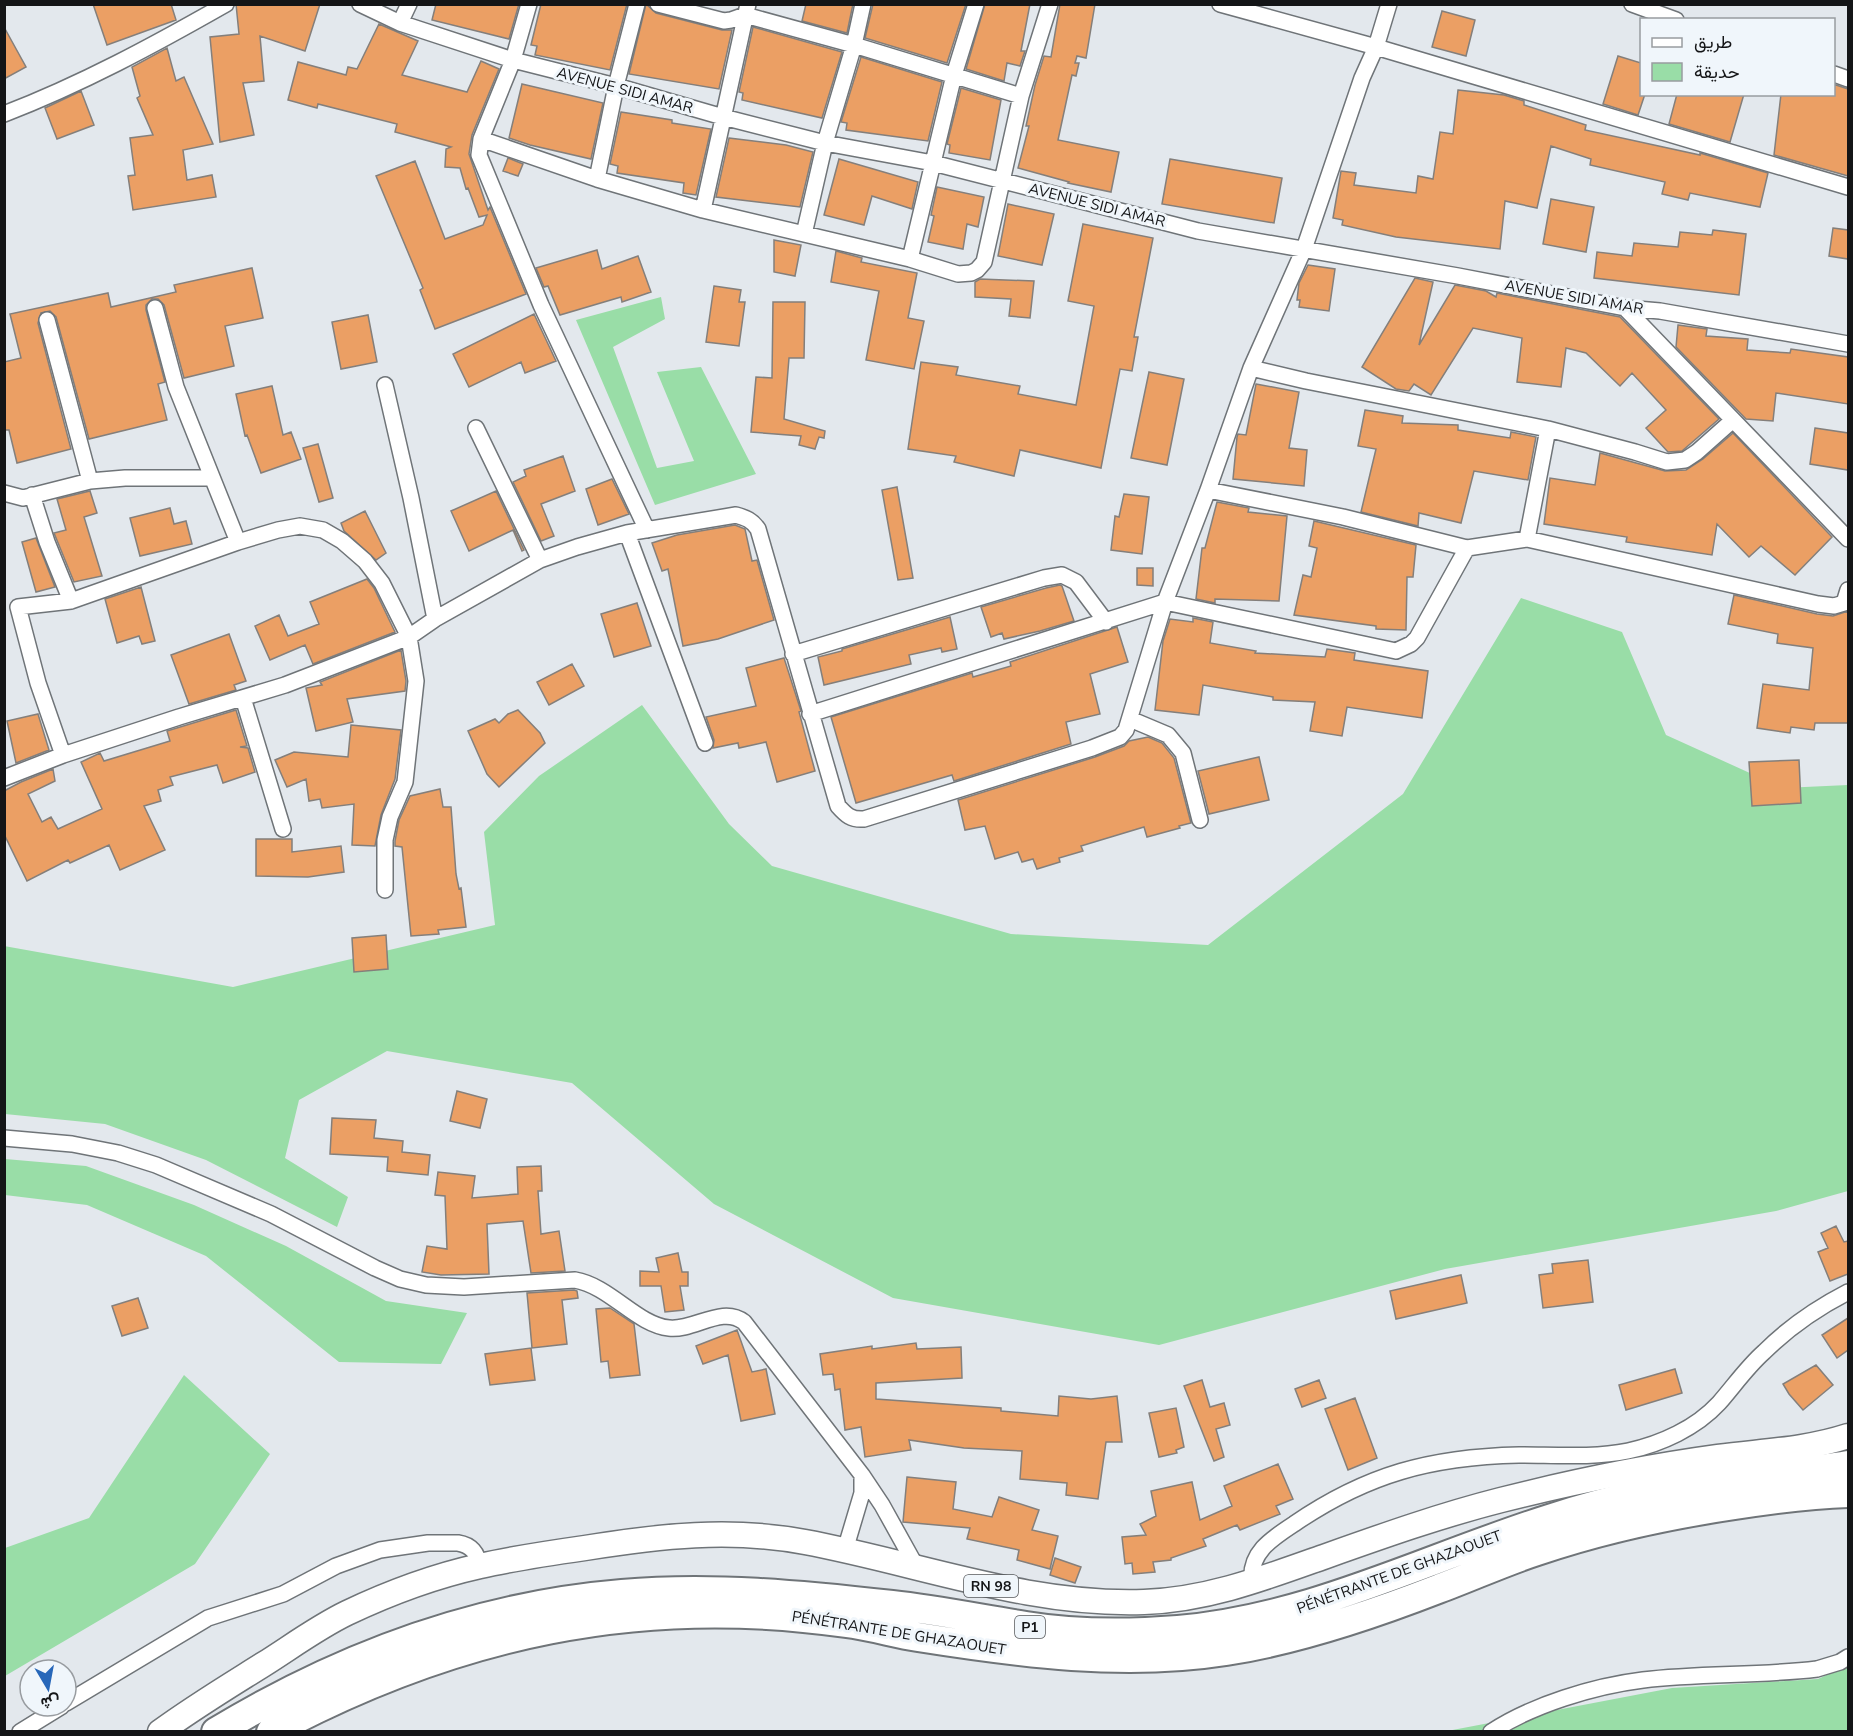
<svg xmlns="http://www.w3.org/2000/svg" width="1853" height="1736" font-family="'Nunito Sans',Vazirmatn,sans-serif">
  <rect width="100%" height="100%" fill="#e3e8ed"/>
  <!-- green -->
  <path fill="#99dda7" d="M661,297L665,319L613,347L657,468L694,461L657,372L701,367L756,474L655,505L576,320Z
    M1521,598L1622,632L1666,735L1783,788L1848,785V1191L1776,1211L1445,1269L1159,1345L893,1298L714,1204L572,1083L387,1051L299,1100L285,1158L348,1197L337,1227L206,1160L105,1124L5,1114L4,946L233,987L495,925L484,832L539,776L642,705L729,824L772,866L1011,934L1208,945L1403,794Z
    M5,1159L86,1166L194,1205L286,1246L386,1301L467,1313L441,1364L339,1362L206,1256L87,1205L5,1195Z
    M184,1375L270,1454L195,1564L5,1676V1548L89,1518Z
    M1848,1665V1731L1442,1732L1672,1688L1818,1679Z"/>
  <!-- building -->
  <path fill="#eb9f64" stroke="#847f7b" stroke-width="1.5" d="M93,4H171L176,20L107,45Z
    M236,4H320L305,51L260,36L264,81L243,83L254,135L220,142L210,37L239,34Z
    M436,4H519L509,39L432,20Z
    M541,4H627L610,70L535,55L537,46L531,45Z
    M646,4L656,13L722,30H732L719,89L629,74Z
    M806,4H853L847,33L802,21Z
    M873,4H966L947,63L865,38Z
    M985,4H1030L1021,51H1025L1020,66L1007,63L1004,81L966,69Z
    M1060,4H1095L1086,58L1077,56L1075,63H1079L1076,76L1072,75L1058,140L1119,152L1111,192L1068,183L1069,182L1018,168L1029,126H1026L1035,85L1044,56L1051,57Z
    M1442,11L1475,20L1466,56L1432,47Z
    M379,24L418,41L402,75L467,92L481,61L499,69L472,135L469,154L488,210L490,207L526,294L435,329L420,290L423,288L376,176L415,161L445,239L483,225L487,215L479,217L468,188L466,189L460,168L445,167L446,149L451,147L395,132L397,124L318,104L317,108L288,100L298,62L346,75L348,67L357,69Z
    M4,27L26,67L4,79Z
    M753,27L842,52L822,118L742,100L743,93L739,92Z
    M167,48L176,81L184,77L213,144L183,150L187,180L212,175L216,197L133,210L128,176L135,175L130,138L153,135L137,98L140,96L132,67Z
    M1618,56L1641,63V94H1645L1638,115L1603,104Z
    M861,57L942,82L928,141L846,130L847,123L841,122Z
    M522,84L603,103L591,159L530,145L509,138Z
    M1833,84L1848,89V176L1774,155L1781,94H1833Z
    M961,88L1001,100L990,160L949,153L950,145L947,144Z
    M1458,90L1504,95L1524,101V105L1586,125L1585,130L1700,155V153L1768,173L1760,207L1690,193L1688,200L1662,194L1665,182L1590,165L1591,159L1551,146L1537,208L1505,201L1500,249L1396,237L1342,225L1343,220L1333,218L1341,171L1356,173L1354,185L1416,193L1418,176L1433,179L1440,132L1453,134Z
    M81,91L94,125L57,139L45,108Z
    M1677,94H1744L1730,142L1669,124Z
    M621,112L672,120V123L711,129L696,195L683,193L684,183L617,173L618,166L610,164Z
    M729,138L786,145L813,152L800,207L716,197Z
    M508,158L523,164L518,176L503,171Z
    M839,159L918,182L912,209L872,196L864,225L824,215Z
    M1170,159L1282,178L1274,223L1162,204Z
    M937,187L984,197L978,227L967,224L963,249L928,242L934,216L931,215Z
    M1551,199L1594,207L1586,252L1543,244Z
    M1008,204L1054,214L1042,265L998,256Z
    M1083,224L1153,238L1134,337H1138L1132,371L1120,369L1101,468L1020,450L1014,476L954,462L956,456L908,449L921,362L958,367L956,375L1020,386L1018,394L1076,405L1094,306L1068,301Z
    M1833,228L1848,230V259L1829,256Z
    M1713,230L1746,234L1739,295L1594,278L1597,252L1632,256L1634,243L1678,247L1680,232L1712,235Z
    M774,240L801,245L795,276L774,272Z
    M597,250L602,269L638,256L651,292L622,302L621,297L560,315L548,286L544,287L536,268Z
    M836,251L862,258L861,262L917,273L908,318L924,321L914,369L866,360L879,291L831,282Z
    M1308,265L1335,269L1329,311L1299,307L1300,300H1297L1299,283Z
    M252,268L263,318L225,326L234,366L184,378L164,305L158,299H152L146,305V310L165,382L158,384L167,420L89,439L56,317L50,311L41,313L38,323L71,449L17,463L9,430H4V362L21,358L10,314L108,293L111,307L176,292L174,285Z
    M1415,278L1433,282L1419,345L1455,285L1486,291L1496,297L1497,293L1620,317L1719,419L1682,451L1668,452L1646,428L1666,410L1632,373L1620,386L1586,353L1566,348L1561,387L1517,382L1522,338L1473,328L1431,395L1414,384L1409,391L1396,389L1362,367Z
    M980,279L1034,281L1030,318L1009,316L1011,299L975,297V282Z
    M714,286L741,290L739,302H745L739,346L706,342Z
    M773,302H805L804,358H789L784,419L825,431L824,438L819,437L815,449L799,445L801,436L751,432L756,377L772,378Z
    M534,314L556,361L525,373L521,362L469,387L453,354Z
    M368,315L377,362L341,369L332,322Z
    M1678,325L1707,329L1706,336L1748,339L1747,350L1790,353L1791,349L1848,357V404L1776,393L1773,421L1746,419L1676,347Z
    M1149,372L1184,379L1167,465L1131,458Z
    M1256,384L1299,392L1289,448L1307,450L1304,486L1233,479L1237,437L1238,434L1246,435Z
    M272,386L283,435L291,432L301,459L261,473L247,435L245,436L236,394Z
    M1365,410L1403,416L1402,423L1458,425V430L1510,438L1511,432L1536,437L1528,480L1474,471L1461,523L1419,513L1418,526L1361,512L1376,449L1358,446Z
    M1815,428L1848,433V470L1810,464Z
    M1733,433L1832,537L1795,575L1761,546L1749,557L1717,524L1712,555L1626,542L1627,537L1544,524L1550,478L1595,485L1600,453L1665,471L1686,470L1703,459Z
    M318,444L333,498L319,502L303,448Z
    M563,456L575,491L541,504L554,536L541,541L513,482L526,476L524,470Z
    M612,479L629,514L598,525L586,489Z
    M897,487L913,578L898,580L882,490Z
    M90,491L97,513L84,517L102,576L74,582L54,533L66,530L57,499Z
    M496,491L524,550L522,551L513,530L469,551L451,511Z
    M1124,494L1149,497L1142,554L1111,550L1115,516L1119,517Z
    M1217,502L1249,508L1248,512L1287,516L1279,601L1215,599V603L1196,599L1202,548H1205Z
    M170,508L174,524L186,521L192,544L140,556L130,518Z
    M365,511L386,553L376,560L344,531L341,523Z
    M1314,521L1416,545L1413,577H1407L1406,630L1376,629V626L1294,615L1303,575L1311,577L1317,548L1309,546Z
    M735,525L745,529L752,561L757,560L774,620L718,639L683,646L668,569L662,571L652,543L677,535Z
    M36,538L55,587L36,592L22,542Z
    M1137,568H1153V586L1137,585Z
    M367,579L374,588L395,632L313,664L305,645L270,660L255,626L279,615L288,636L319,624L310,602Z
    M1060,585L1062,586L1074,621L1040,631L1004,639L1002,633L991,637L981,607L1046,588Z
    M141,587L155,641L142,644L139,636L117,643L105,599Z
    M1734,595L1817,614L1833,616L1848,611V723H1815L1814,730L1791,727L1790,733L1757,728L1763,684L1809,690L1813,648L1777,643L1778,634L1728,624Z
    M637,603L651,646L614,657L601,614Z
    M950,617L957,649L942,652L941,648L909,655L911,664L824,685L818,657L842,651V649Z
    M1193,618L1213,622L1210,643L1256,651L1255,653L1325,657L1327,649L1355,653L1354,660L1428,671L1422,718L1347,707L1342,736L1310,731L1315,702L1273,700V697L1203,685L1199,715L1155,710L1163,641L1170,619L1193,622Z
    M1117,627L1128,662L1090,674L1100,714L1066,722L1071,744L954,781L952,775L856,803L831,717L972,673L973,677L1011,666L1010,662Z
    M229,634L246,681L234,685L236,690L189,704L171,655Z
    M401,650L406,681L405,691L347,699L353,722L316,731L306,688L322,685L320,682Z
    M784,658L801,711L799,712L815,771L777,782L766,742L739,748L738,743L713,748L714,740L706,717L756,706L746,668Z
    M572,664L584,686L549,705L537,682Z
    M236,710L247,746L240,747L248,748L255,772L223,783L217,765L170,777L173,785L158,790L161,801L144,806L165,850L120,870L109,845L70,863L68,860L27,881L4,834V791L21,782L53,769L55,781L28,794L42,822L51,817L58,829L102,809L81,762L100,753L104,761L170,741L167,731Z
    M518,710L540,733L545,743L499,787L487,774L468,731L495,719L499,723L508,714Z
    M38,714L49,750L16,763L7,721Z
    M351,725L401,730L395,779L381,815L375,846L352,845L354,804L322,808L320,799L309,801L306,779L287,787L275,760L294,752L348,757Z
    M1148,737L1162,743L1174,758L1191,823L1179,826L1180,828L1147,837L1144,827L1081,846L1083,851L1059,858L1060,862L1037,869L1033,859L1022,862L1018,852L995,859L985,826L965,830L958,800L1095,757L1124,746L1129,741Z
    M1259,757L1269,800L1209,814L1198,771Z
    M1799,760L1801,803L1752,806L1749,762Z
    M440,789L443,807H451L456,874L459,889L461,888L466,927L438,930L439,934L411,936L402,847L395,846V841L399,820L410,796Z
    M256,839H292V852L341,846L344,872L308,877L256,876Z
    M386,935L388,969L354,972L352,938Z
    M457,1091L487,1099L480,1128L450,1121Z
    M332,1118L376,1120L374,1138L403,1141L402,1152L430,1155L428,1175L387,1171L388,1157L330,1154Z
    M541,1166L542,1191H538L541,1234L559,1231L565,1271L531,1273L523,1221L487,1224L489,1274L441,1275L422,1272L427,1246L447,1249L445,1196L435,1195L438,1172L475,1176L472,1198L518,1194L517,1167Z
    M1836,1226L1844,1242L1848,1241V1274L1830,1281L1818,1252L1828,1248L1821,1233Z
    M678,1253L682,1272H688V1286H680L684,1310L665,1312L661,1286H640V1271L659,1272L656,1258Z
    M1588,1260L1593,1302L1543,1308L1539,1275L1553,1273L1552,1264Z
    M1461,1275L1467,1303L1396,1319L1390,1291Z
    M574,1290L577,1291L578,1298L562,1300L567,1344L532,1348L527,1293Z
    M138,1298L148,1328L122,1336L112,1306Z
    M610,1308L634,1324L640,1375L610,1378L608,1361L601,1362L596,1309Z
    M1848,1318V1350L1837,1358L1822,1335Z
    M737,1330L752,1372L766,1369L775,1414L741,1421L728,1355L703,1364L696,1346Z
    M916,1343L917,1349L961,1347L962,1378L876,1383V1399L1001,1408V1411L1058,1416L1059,1396L1091,1399L1117,1396L1122,1442H1106L1098,1499L1066,1495L1067,1483L1020,1479L1022,1451L964,1448L909,1440L911,1450L865,1457L861,1427L845,1430L840,1389L835,1390L833,1374L823,1375L820,1354L872,1346V1349Z
    M531,1348L535,1380L490,1385L485,1354Z
    M1816,1365L1833,1385L1803,1410L1789,1394L1783,1384Z
    M1675,1369L1682,1393L1626,1410L1619,1385Z
    M1202,1380L1210,1407L1224,1403L1230,1425L1216,1429L1224,1457L1214,1461L1184,1386Z
    M1319,1380L1326,1398L1302,1407L1295,1389Z
    M1355,1398L1377,1458L1348,1470L1325,1409Z
    M1176,1408L1184,1447L1176,1450L1177,1453L1159,1457L1149,1413Z
    M1278,1464L1293,1499L1276,1506L1280,1514L1240,1530L1237,1525L1203,1539L1206,1546L1171,1558V1560L1153,1562L1155,1572L1133,1574L1132,1563L1125,1564L1122,1537L1146,1535L1140,1524L1156,1516L1151,1491L1192,1482L1200,1520L1232,1506L1224,1486Z
    M907,1477L956,1482L953,1509L992,1517L999,1497L1039,1510L1032,1530L1058,1536L1050,1569L1017,1560L1019,1550L967,1539L970,1528L903,1522Z
    M1055,1558L1081,1567L1075,1583L1050,1575Z"/>
  <g fill="none" stroke-linecap="round" stroke-linejoin="round">
    <defs>
      <path id="street" d="M360,4L400,23L513,60L616,86L723,117L825,143L933,163L1198,231L1458,276L1625,308L1660,311L1848,344
        M529,4L513,60L481,139L479,155L541,305L647,530
        M658,4L724,21L731,20L745,15L854,45L1021,96
        M1220,4L1376,47L1389,4
        M1632,4L1676,20
        M400,23L409,4
        M1834,74L1848,79
        M4,114C82,84 154,45 226,4
        M481,139L597,179L703,210L910,259L958,274L971,273L977,270L984,262L1021,96L1050,4
        M597,179L616,86L637,4
        M703,210L748,4
        M804,234L825,143L854,45L863,4
        M910,259L954,75L976,4
        M155,308L176,387L238,542
        M1625,308L1848,539
        M47,320L90,481
        M1251,368L1306,381L1548,429L1635,452L1667,462L1685,460L1697,452L1733,420
        M385,385L411,498L435,619
        M476,428L540,560
        M1208,490L1343,517L1467,548
        M4,493L23,498L90,481L125,478H212
        M32,495L47,542L71,601
        M627,533L705,743
        M1527,539L1548,429
        M793,654L1044,578L1062,575L1076,582L1106,622
        M243,698L283,829
        M810,714L1165,602L1396,651L1411,644L1417,638L1467,548L1527,539L1818,604L1834,606L1844,603L1848,590
        M1130,719L1168,735L1183,753L1200,820
        M63,755L38,683L18,607L71,601L238,542L278,530L300,526L323,530L342,541L365,561L382,583L409,637L416,681L405,782L390,817L385,840V890
        M4,778L63,755L179,717L285,685L409,637L435,619L540,560L577,547L627,533L736,515C746,518 752,520 758,529L838,806C846,815 851,820 864,819L1092,748L1120,737L1126,730L1165,602L1208,490L1251,368L1304,249L1362,78L1376,47L1848,187
        M4,1138L72,1144L118,1153L156,1165L271,1214L375,1268L400,1279L426,1285L464,1287L575,1280C610,1286 637,1325 669,1328C694,1331 722,1305 744,1322L862,1475L882,1505L917,1568
        M845,1550L862,1493V1475
        M1252,1582C1249,1553 1271,1539 1294,1524C1367,1474 1431,1457 1519,1455C1555,1455 1593,1458 1628,1451C1661,1444 1696,1428 1719,1403C1734,1386 1747,1367 1764,1352C1789,1327 1817,1308 1848,1292
        M66,1703L208,1618L283,1594L336,1566L380,1550L428,1543H458C471,1545 478,1553 479,1566
        M20,1732L62,1706
        M1491,1732C1532,1705 1594,1686 1643,1680C1701,1673 1760,1676 1817,1669L1840,1662L1848,1657"/>
      <path id="primary" d="M160,1732C194,1707 229,1686 264,1664C291,1647 318,1627 347,1613C389,1593 435,1576 480,1566C515,1558 550,1553 585,1548C659,1536 731,1528 805,1542C918,1563 1028,1606 1144,1602C1204,1600 1259,1580 1315,1560C1377,1538 1438,1516 1501,1500C1572,1482 1645,1467 1718,1457C1762,1451 1805,1450 1848,1436"/>
      <path id="highway" d="M216,1732C340,1657 477,1606 622,1594C711,1586 803,1595 892,1605C937,1610 981,1619 1026,1626C1075,1634 1127,1634 1178,1630C1312,1618 1423,1559 1549,1519C1614,1498 1680,1484 1748,1476C1781,1472 1815,1471 1848,1465
        M271,1732C454,1634 639,1593 846,1623C870,1626 894,1633 918,1637C1019,1653 1125,1667 1226,1651C1297,1640 1371,1615 1438,1589C1471,1577 1503,1562 1537,1551C1602,1529 1667,1515 1735,1505C1773,1499 1810,1494 1848,1493"/>
    </defs>
    <!-- street casing -->
    <use href="#street" stroke="#6f7478" stroke-width="18"/>
    <!-- primary casing -->
    <use href="#primary" stroke="#6f7478" stroke-width="27"/>
    <!-- highway casing -->
    <use href="#highway" stroke="#6f7478" stroke-width="32"/>
    <!-- street -->
    <use href="#street" stroke="#fff" stroke-width="15"/>
    <!-- primary -->
    <use href="#primary" stroke="#fff" stroke-width="24"/>
    <!-- highway -->
    <use href="#highway" stroke="#fff" stroke-width="28"/>
  </g>
  <g text-anchor="middle" dominant-baseline="central" stroke-width="6" stroke-linejoin="round" paint-order="stroke">
    <!-- shield labels -->
    <g fill="#f0f6fb" stroke="#56585b" stroke-width="1.5">
      <rect x="964" y="1575" width="54" height="22" rx="4.5"/>
      <rect x="1015" y="1616" width="30" height="22" rx="4.5"/>
    </g>
    <g font-size="14" font-weight="bold" fill="#141517">
      <text x="991" y="1586">RN 98</text>
      <text x="1030" y="1627">P1</text>
    </g>
    <!-- street labels -->
    <g font-size="15" fill="#141517" stroke="#f0f6fb">
      <text transform="translate(625 90) rotate(15)">AVENUE SIDI AMAR</text>
      <text transform="translate(1097 205) rotate(14)">AVENUE SIDI AMAR</text>
      <text transform="translate(1574 297) rotate(10)">AVENUE SIDI AMAR</text>
      <text transform="translate(1399 1572) rotate(-20)">PÉNÉTRANTE DE GHAZAOUET</text>
      <text transform="translate(899 1633) rotate(9)">PÉNÉTRANTE DE GHAZAOUET</text>
    </g>
  </g>
  <!-- border -->
  <rect width="1853" height="1736" fill="none" stroke="#141517" stroke-width="12"/>
  <!-- legend -->
  <rect x="1640" y="18" width="195" height="78" fill="#f0f6fb" stroke="#989ca0" stroke-width="1.5"/>
  <rect x="1652" y="38" width="30" height="9" fill="#ffffff" stroke="#989ca0" stroke-width="1.5"/>
  <text x="1694" y="48" font-size="18" fill="#141517">طريق</text>
  <rect x="1652" y="63" width="30" height="18" fill="#99dda7" stroke="#989ca0" stroke-width="1.5"/>
  <text x="1694" y="78" font-size="18" fill="#141517">حديقة</text>
  <!-- north arrow -->
  <g transform="translate(48 1688) rotate(170)"><circle r="28" fill="#f0f6fb" stroke="#989ca0" stroke-width="1.5"/>
  <path d="M0-4.5L10 22L0 15L-10 22Z" fill="#2767b9"/>
  <text y="-9" font-size="16" font-weight="bold" text-anchor="middle" fill="#141517">ش</text>
  </g>
</svg>
